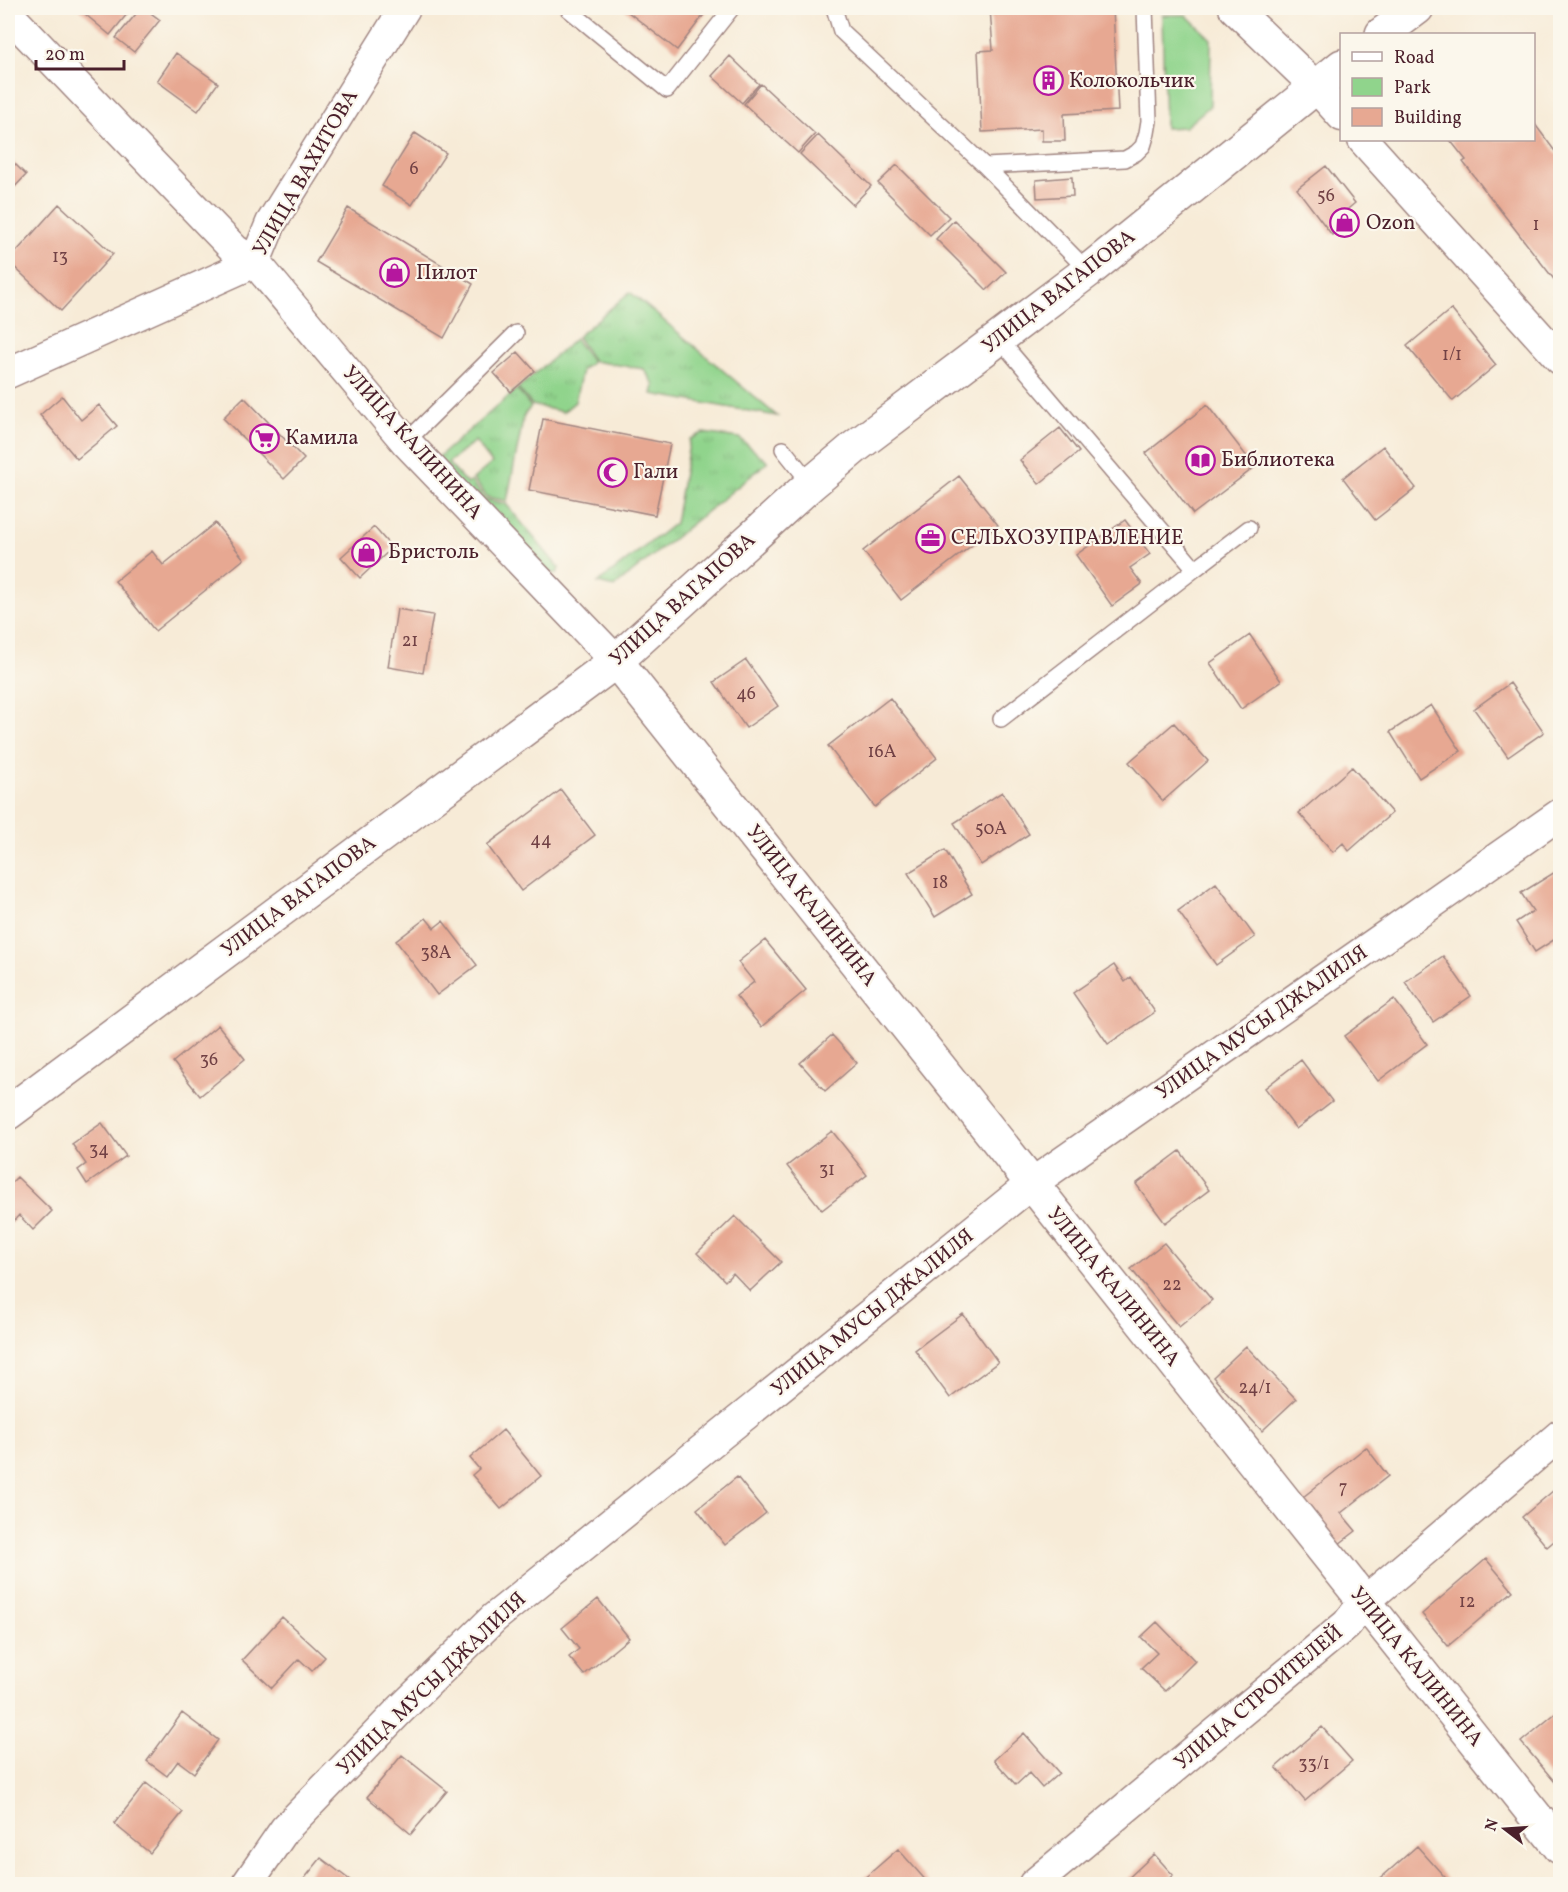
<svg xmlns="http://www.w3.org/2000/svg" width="1568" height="1892" font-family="Vollkorn,serif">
  <defs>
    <pattern id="grass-tufts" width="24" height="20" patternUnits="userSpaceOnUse" patternTransform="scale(1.5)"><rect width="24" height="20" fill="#90d48c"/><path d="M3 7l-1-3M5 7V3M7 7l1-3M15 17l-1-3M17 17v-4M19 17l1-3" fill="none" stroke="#7eb679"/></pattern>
  </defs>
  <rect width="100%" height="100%" fill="#fbf7ec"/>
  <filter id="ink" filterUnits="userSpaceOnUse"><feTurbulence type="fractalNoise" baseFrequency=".0167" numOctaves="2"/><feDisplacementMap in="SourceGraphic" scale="12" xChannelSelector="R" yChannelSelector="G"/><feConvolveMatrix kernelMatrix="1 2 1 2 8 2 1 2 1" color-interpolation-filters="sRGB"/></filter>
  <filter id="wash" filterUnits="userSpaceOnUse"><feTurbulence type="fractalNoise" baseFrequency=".008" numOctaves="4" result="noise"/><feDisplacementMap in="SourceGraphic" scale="24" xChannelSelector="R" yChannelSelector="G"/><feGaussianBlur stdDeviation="1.35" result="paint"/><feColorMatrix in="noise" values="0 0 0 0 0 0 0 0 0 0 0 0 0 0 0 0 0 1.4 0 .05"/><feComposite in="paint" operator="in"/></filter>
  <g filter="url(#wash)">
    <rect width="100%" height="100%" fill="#f7ebd7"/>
    <!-- grass -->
    <path fill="url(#grass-tufts)" stroke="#6d7a5c" stroke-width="1.5" d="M630,292L777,416L652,394L654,385L644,369L593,361L577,337Z
      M575,339L592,362L582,370L575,402L563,412L532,405L518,388Z
      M517,389L531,407L524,415L507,501L487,497L473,479L492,463L475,441L448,463L467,484L471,481L485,499L506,504L559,568L557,574L531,569L436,459Z
      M703,433L739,438L768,462L614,587L598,583L675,523L690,439Z"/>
    <!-- park -->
    <path fill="#90d48c" stroke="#6d7a5c" stroke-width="1.5" d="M1162,15H1186L1211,39L1210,106L1185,127L1165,128Z"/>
    <g id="blocks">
      <!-- building -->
      <path fill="#e7a892" d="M80,8H132L110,35L79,9Z
        M141,8H144L160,20L134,52L116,38Z
        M623,8H709L677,50Z
        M856,8H897L898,9L856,11Z
        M990,8H1113L1118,111L1064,114L1065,141H1042V129L982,132L978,51L993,50Z
        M176,53L218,83L198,111L157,81Z
        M730,56L759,84L742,103L712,76Z
        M761,84L815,134L798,153L744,104Z
        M1534,123L1560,158V287L1463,162L1466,160L1450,140H1534Z
        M415,133L446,153L412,205L382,186Z
        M818,135L871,186L853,205L800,154Z
        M8,157L26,175L8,194Z
        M897,165L949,217L930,235L878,183Z
        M1326,166L1355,203L1343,213L1350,222L1332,235L1297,189Z
        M1072,177L1073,196L1037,198L1036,180Z
        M59,204L113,254L61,311L8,261Z
        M348,208L473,284L444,338L316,262Z
        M954,220L1006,272L987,290L936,239Z
        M1451,309L1496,365L1453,401L1407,346Z
        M518,352L535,371L511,392L494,373Z
        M62,396L81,420L99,405L117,426L77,459L40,415Z
        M244,397L304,459L284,479L223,418Z
        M1207,405L1255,467L1193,514L1146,453Z
        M543,419L670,444L655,515L529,490Z
        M1060,428L1079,452L1039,484L1020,460Z
        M1383,446L1416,488L1375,520L1343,478Z
        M959,476L998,525L901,600L863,551Z
        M1125,520L1150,554L1130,568L1142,584L1112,606L1076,555Z
        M215,523L244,559L155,631L115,581L152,551L163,565Z
        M374,527L392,548L360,578L341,557Z
        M397,609L433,615L423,673L388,667Z
        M1250,635L1281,681L1241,709L1210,663Z
        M746,660L778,706L746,728L714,682Z
        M1510,683L1544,732L1508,757L1474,709Z
        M890,698L937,758L875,807L828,746Z
        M1431,705L1461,751L1419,778L1390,732Z
        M1174,723L1208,761L1163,801L1129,762Z
        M1352,767L1392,813L1349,851L1343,843L1333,852L1299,813Z
        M561,790L595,835L521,891L487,845Z
        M1002,792L1029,834L981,865L954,823Z
        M945,850L972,894L935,917L908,873Z
        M1560,869V936L1535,952L1516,922L1533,911L1521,893Z
        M1216,883L1255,937L1216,965L1178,911Z
        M426,918L434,928L443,921L477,965L437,995L396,941Z
        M765,940L806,990L761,1027L736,996L754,982L738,962Z
        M1443,956L1471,996L1433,1022L1405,982Z
        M1114,965L1125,982L1131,977L1155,1012L1108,1044L1073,993Z
        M1394,999L1427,1044L1378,1081L1344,1036Z
        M218,1025L245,1059L200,1096L173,1062Z
        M832,1035L857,1063L825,1091L800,1063Z
        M1301,1060L1332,1101L1296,1129L1265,1088Z
        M102,1123L126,1156L87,1184L78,1170L86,1164L72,1144Z
        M832,1131L867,1175L822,1210L787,1166Z
        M1180,1151L1209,1190L1165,1223L1136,1184Z
        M17,1177L52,1211L33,1230L19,1215L11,1224L8,1221V1186Z
        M735,1216L781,1262L750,1291L733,1273L725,1281L697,1253Z
        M1164,1243L1212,1300L1179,1327L1131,1269Z
        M963,1314L998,1362L950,1398L915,1350Z
        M1246,1346L1296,1399L1262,1431L1213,1377Z
        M503,1430L541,1476L501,1509L472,1475L479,1469L470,1458Z
        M1366,1447L1388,1476L1341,1513L1356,1531L1335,1547L1298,1501Z
        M737,1477L766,1513L725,1545L697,1509Z
        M1560,1485V1536L1547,1547L1522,1517Z
        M1486,1559L1513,1591L1448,1646L1422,1614Z
        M598,1599L629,1638L584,1675L569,1657L579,1649L562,1628Z
        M282,1617L325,1657L312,1671L299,1659L272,1688L242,1660Z
        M1157,1622L1195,1661L1165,1691L1141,1668L1157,1653L1141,1637Z
        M1557,1712L1560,1716V1788L1521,1742Z
        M182,1713L218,1740L194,1773L178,1761L167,1776L147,1761Z
        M1322,1727L1352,1761L1305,1801L1276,1767Z
        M1024,1733L1059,1773L1042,1788L1029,1773L1016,1785L994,1760Z
        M402,1755L447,1791L411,1834L367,1797Z
        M146,1783L183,1812L150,1853L114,1824Z
        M1417,1846L1451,1884H1374Z
        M898,1849L929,1884H862L860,1882Z
        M1154,1854L1173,1875L1163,1884H1122Z
        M321,1858L355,1884H300Z"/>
    </g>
  </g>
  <g filter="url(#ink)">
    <use href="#blocks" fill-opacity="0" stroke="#a08581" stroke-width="1.5"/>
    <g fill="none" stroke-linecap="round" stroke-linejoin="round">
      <defs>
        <path id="lane" d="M567,8L667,90L732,8
          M834,8L841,31L985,166L1088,271
          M985,166L1125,159L1136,153L1143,146L1147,133L1149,121L1145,8
          M999,339L1195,569L1001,719
          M406,442L516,333
          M783,449L811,484
          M1195,569L1249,528"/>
        <path id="street" d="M1234,8L1315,86L1342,116
          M8,14L235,250L255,262L406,442L616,661
          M1363,140L1560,359
          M8,373L255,262L271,223L405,8
          M247,1884L285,1829L399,1711L494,1618L1031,1184L1560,814
          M1034,1884L1347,1624L1364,1602L1560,1435"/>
        <path id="secondary" d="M1382,34L1417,8
          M616,661L1560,1847
          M8,1113L616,661L811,484L855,447L1088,271L1342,66"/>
      </defs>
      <!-- lane casing -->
      <use href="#lane" stroke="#a08581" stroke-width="18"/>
      <!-- street casing -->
      <use href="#street" stroke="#a08581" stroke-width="33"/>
      <!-- secondary casing -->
      <use href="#secondary" stroke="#a08581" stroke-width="36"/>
      <!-- lane -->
      <use href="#lane" stroke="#fff" stroke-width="15"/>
      <!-- street -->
      <use href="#street" stroke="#fff" stroke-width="30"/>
      <!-- secondary -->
      <use href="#secondary" stroke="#fff" stroke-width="33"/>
    </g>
  </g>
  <!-- icons -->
  <defs>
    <symbol id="building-ring" viewBox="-11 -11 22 22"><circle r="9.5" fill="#fbf7ec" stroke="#b5179e" stroke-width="1.5"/><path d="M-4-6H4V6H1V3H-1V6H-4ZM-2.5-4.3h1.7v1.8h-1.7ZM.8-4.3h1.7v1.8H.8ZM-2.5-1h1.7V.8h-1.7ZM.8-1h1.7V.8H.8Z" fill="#b5179e"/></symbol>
    <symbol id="shop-ring" viewBox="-11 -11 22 22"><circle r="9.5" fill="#fbf7ec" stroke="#b5179e" stroke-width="1.5"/><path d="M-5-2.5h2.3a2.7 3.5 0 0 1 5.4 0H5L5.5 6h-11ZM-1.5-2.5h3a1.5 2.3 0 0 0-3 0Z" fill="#b5179e"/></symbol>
    <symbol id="supermarket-ring" viewBox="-11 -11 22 22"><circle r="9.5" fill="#fbf7ec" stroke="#b5179e" stroke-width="1.5"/><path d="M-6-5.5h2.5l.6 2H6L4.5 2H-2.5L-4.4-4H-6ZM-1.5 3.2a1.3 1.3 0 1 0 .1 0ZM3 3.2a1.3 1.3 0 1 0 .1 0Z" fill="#b5179e"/></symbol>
    <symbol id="library-ring" viewBox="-11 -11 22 22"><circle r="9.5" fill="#fbf7ec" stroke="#b5179e" stroke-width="1.5"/><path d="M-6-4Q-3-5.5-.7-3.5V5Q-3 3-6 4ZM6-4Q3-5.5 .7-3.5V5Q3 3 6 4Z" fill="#b5179e"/></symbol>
    <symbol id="mosque-ring" viewBox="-11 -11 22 22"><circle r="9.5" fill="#fbf7ec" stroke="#b5179e" stroke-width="1.5"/><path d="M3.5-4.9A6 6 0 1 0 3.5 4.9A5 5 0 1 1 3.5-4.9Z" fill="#b5179e"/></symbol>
    <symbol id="office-ring" viewBox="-11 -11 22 22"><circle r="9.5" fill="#fbf7ec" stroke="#b5179e" stroke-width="1.5"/><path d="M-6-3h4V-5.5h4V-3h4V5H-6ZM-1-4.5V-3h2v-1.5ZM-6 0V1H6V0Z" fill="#b5179e"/></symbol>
  </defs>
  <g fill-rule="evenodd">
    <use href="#building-ring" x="1032" y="64" width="33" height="33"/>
    <use href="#shop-ring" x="1328" y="206" width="33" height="33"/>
    <use href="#shop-ring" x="378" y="256" width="33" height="33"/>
    <use href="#supermarket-ring" x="248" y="422" width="33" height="33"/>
    <use href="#library-ring" x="1184" y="444" width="33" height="33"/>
    <use href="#mosque-ring" x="596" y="456" width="33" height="33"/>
    <use href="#office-ring" x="914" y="522" width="33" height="33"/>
    <use href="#shop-ring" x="350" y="536" width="33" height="33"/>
  </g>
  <g text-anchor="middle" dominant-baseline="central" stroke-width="4.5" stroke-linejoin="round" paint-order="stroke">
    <!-- number labels -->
    <g font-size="18" fill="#714145">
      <text x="414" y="169">6</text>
      <text x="1326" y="196">56</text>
      <text x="1536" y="225">1</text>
      <text x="60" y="257">13</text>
      <text x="1452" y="355">1/1</text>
      <text x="410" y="641">21</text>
      <text x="746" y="694">46</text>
      <text x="882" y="752">16А</text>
      <text x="991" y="829">50А</text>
      <text x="541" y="840">44</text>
      <text x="940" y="883">18</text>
      <text x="436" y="953">38А</text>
      <text x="209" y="1060">36</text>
      <text x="99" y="1150">34</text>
      <text x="827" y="1170">31</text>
      <text x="1172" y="1285">22</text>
      <text x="1255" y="1388">24/1</text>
      <text x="1343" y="1488">7</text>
      <text x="1467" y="1602">12</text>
      <text x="1314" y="1764">33/1</text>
    </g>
    <!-- poi labels -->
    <g font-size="21" fill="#4a1f2b" stroke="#fbf7ec" text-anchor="start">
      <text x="1069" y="81">Колокольчик</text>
      <text x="1366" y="223">Ozon</text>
      <text x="416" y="273">Пилот</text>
      <text x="285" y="438">Камила</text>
      <text x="1221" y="460">Библиотека</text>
      <text x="633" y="472">Гали</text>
      <text x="951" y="538">СЕЛЬХОЗУПРАВЛЕНИЕ</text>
      <text x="388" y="552">Бристоль</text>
    </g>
    <!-- street labels -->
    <g font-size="21" fill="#4a1f2b" stroke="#fbf7ec">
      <text transform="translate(306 173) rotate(-60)">УЛИЦА ВАХИТОВА</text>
      <text transform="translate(1059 292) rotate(-38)">УЛИЦА ВАГАПОВА</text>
      <text transform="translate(412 443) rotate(48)">УЛИЦА КАЛИНИНА</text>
      <text transform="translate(683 600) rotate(-42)">УЛИЦА ВАГАПОВА</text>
      <text transform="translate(299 897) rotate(-37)">УЛИЦА ВАГАПОВА</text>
      <text transform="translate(811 906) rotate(52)">УЛИЦА КАЛИНИНА</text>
      <text transform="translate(1262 1023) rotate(-35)">УЛИЦА МУСЫ ДЖАЛИЛЯ</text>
      <text transform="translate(1113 1287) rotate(51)">УЛИЦА КАЛИНИНА</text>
      <text transform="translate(873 1313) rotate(-39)">УЛИЦА МУСЫ ДЖАЛИЛЯ</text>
      <text transform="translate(1416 1667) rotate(51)">УЛИЦА КАЛИНИНА</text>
      <text transform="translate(432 1684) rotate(-44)">УЛИЦА МУСЫ ДЖАЛИЛЯ</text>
      <text transform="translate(1259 1698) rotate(-40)">УЛИЦА СТРОИТЕЛЕЙ</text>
    </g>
  </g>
  <!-- margin -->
  <rect width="1568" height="1892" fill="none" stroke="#fbf7ec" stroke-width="30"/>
  <!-- legend -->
  <rect x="1340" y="33" width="195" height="108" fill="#fbf7ec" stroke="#b4a19f" stroke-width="1.5"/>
  <rect x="1352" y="52" width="30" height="9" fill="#ffffff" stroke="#b4a19f" stroke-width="1.5"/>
  <text x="1394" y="63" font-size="18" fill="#4a1f2b">Road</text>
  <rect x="1352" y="78" width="30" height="18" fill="#90d48c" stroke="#b4a19f" stroke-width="1.5"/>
  <text x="1394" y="93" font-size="18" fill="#4a1f2b">Park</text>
  <rect x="1352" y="108" width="30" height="18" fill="#e7a892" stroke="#b4a19f" stroke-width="1.5"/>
  <text x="1394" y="123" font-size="18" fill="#4a1f2b">Building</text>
  <!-- north arrow -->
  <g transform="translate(1505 1829) rotate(287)" stroke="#fbf7ec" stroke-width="4.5" paint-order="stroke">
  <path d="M0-4.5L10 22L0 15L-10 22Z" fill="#4a1f2b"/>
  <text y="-9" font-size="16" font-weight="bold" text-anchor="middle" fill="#4a1f2b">N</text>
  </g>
  <!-- scale -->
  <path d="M36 60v9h88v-9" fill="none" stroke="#4a1f2b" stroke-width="3"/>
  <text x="45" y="60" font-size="18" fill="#4a1f2b" stroke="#fbf7ec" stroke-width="4.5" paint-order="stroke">20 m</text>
</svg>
